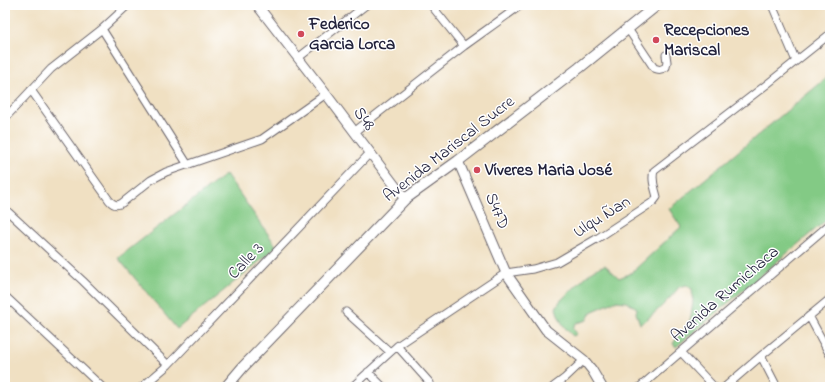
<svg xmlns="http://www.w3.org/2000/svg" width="835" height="392" font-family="'Indie Flower',sans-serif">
  <rect width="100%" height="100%" fill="#fff"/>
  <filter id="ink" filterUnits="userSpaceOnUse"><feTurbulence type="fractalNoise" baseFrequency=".025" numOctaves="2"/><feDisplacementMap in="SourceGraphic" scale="8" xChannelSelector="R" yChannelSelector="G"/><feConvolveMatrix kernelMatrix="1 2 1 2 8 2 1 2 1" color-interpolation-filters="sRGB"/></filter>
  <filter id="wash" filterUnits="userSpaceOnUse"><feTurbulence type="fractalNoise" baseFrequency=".012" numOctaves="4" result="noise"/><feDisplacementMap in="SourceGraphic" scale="16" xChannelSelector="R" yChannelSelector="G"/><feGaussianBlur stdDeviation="0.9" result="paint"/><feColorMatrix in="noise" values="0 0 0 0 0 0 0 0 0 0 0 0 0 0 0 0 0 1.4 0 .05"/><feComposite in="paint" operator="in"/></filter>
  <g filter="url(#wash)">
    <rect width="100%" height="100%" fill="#f0e0c2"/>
    <!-- green -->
    <path fill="#83ca85" stroke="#527660" d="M830,75V217L676,347L673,344L678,336L686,330L691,317L693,301L692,289L686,285L679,287C672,297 651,318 640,324L636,313L637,308L626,302L616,301L591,312L587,320L576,323L573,328L577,334L573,336C564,328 559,320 556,308L560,301L593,270L605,265L619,278L631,273L681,227L669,209Z
      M226,174L277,247L177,329L118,258Z"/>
  </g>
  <g filter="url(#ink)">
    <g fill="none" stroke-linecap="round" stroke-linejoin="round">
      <defs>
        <path id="minor" d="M431,5L464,46
          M772,5L796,61
          M102,29L188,165
          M628,29L654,68C659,70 661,70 666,67L667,62L666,55
          M298,58L366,5
          M31,90L109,200C113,205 117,206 122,203L151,180L166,172L262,139L326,94
          M5,118L51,69L102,29L128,5
          M354,132L464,46L521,5
          M5,209L83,281L168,365
          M5,296L102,387
          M346,312L390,352
          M809,316L830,355
          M397,346L430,383
          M681,352L714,387
          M761,356L777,387
          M368,372L383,387
          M142,387L168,365L370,153
          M352,387L397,346L506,273L533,269L557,262L598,238L650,204L654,201L657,197C655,188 651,180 654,171L766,85L830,34
          M553,387L565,378L584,360
          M640,387L830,224
          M725,387L761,356L830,299"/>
        <path id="tertiary" d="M257,5L326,94L405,199
          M458,161L506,273L546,330L584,360L592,370L602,387"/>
        <path id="secondary" d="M226,387L243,367L405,199L458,161L579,68L657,5"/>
      </defs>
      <!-- minor casing -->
      <use href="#minor" stroke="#6a646a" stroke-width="9"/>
      <!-- tertiary casing -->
      <use href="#tertiary" stroke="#6a646a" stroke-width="11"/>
      <!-- secondary casing -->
      <use href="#secondary" stroke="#6a646a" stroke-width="12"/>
      <!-- minor -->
      <use href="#minor" stroke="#fff" stroke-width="7"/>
      <!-- tertiary -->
      <use href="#tertiary" stroke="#fff" stroke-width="9"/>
      <!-- secondary -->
      <use href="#secondary" stroke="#fff" stroke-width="10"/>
    </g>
  </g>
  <!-- markers -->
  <g fill="#d1495b" stroke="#fff" stroke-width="1.5">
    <circle cx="301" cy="34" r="4"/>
    <circle cx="656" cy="40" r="4"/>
    <circle cx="477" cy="170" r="4"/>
  </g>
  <g text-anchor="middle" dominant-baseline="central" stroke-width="3" stroke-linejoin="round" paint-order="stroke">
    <!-- poi labels -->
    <g font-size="17" font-weight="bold" fill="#22223b" stroke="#fff" text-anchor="start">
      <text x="309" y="24">Federico<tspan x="309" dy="20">Garcia Lorca</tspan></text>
      <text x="664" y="30">Recepciones<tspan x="664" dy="20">Mariscal</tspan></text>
      <text x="485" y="170">Víveres Maria José</text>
    </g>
    <!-- street labels -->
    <g font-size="17" fill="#22223b" stroke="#fff">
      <text transform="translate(364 119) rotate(54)">S48</text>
      <text transform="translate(449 149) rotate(-38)">Avenida Mariscal Sucre</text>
      <text transform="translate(497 211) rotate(67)">S47D</text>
      <text transform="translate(602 217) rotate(-32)">Ulqu Ñan</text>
      <text transform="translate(246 261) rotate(-46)">Calle 3</text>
      <text transform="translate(725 294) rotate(-41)">Avenida Rumichaca</text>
    </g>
  </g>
  <!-- margin -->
  <rect width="835" height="392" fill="none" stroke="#fff" stroke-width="20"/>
</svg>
